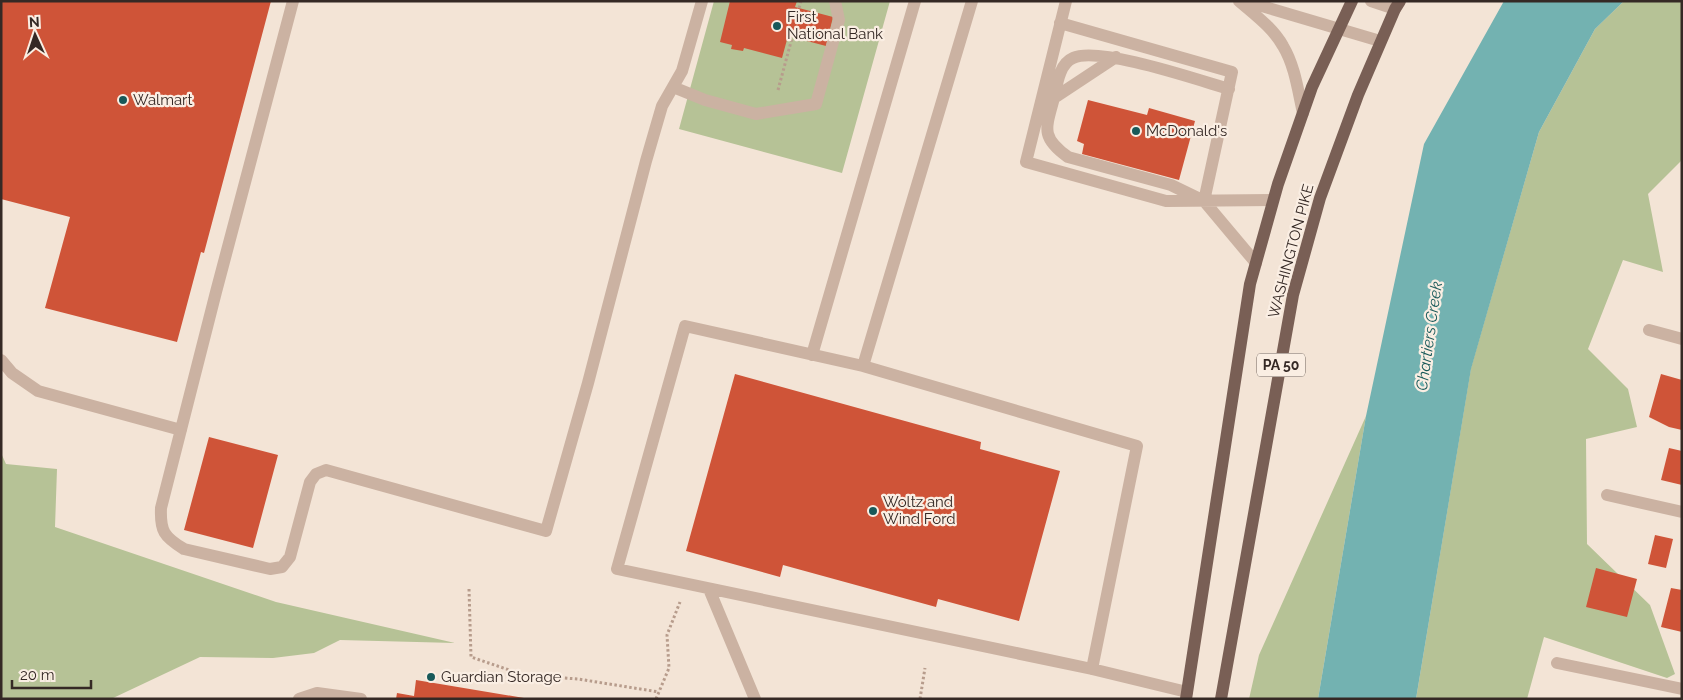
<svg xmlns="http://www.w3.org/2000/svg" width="1683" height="700" font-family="Raleway,sans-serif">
  <rect width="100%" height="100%" fill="#f3e4d6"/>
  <!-- green -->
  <path fill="#b6c296" d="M714,1H890L842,173L679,129Z
    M1624,1H1682V160L1648,194L1663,272L1623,260L1588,349L1628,389L1637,427L1586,439L1587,544L1650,605L1675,674L1667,678L1544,637L1527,699H1416L1471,368L1539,132L1595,29Z
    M1366,416L1318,699H1249L1259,655Z
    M1,453L6,464L57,469L55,527L276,602L455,643L340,640L314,653L273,658L200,657L111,699H1Z"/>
  <!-- water -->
  <path fill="#73b2b1" d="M1504,1H1624L1595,29L1539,132L1471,369L1416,699H1318L1366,416L1424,144Z"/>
  <!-- building -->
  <path fill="#cf5438" d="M1,1H271L204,253L201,252L177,342L45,308L70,217L1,199Z
    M730,1H797L795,7L833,17L826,46L788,36L782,58L744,48L743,51L731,49L732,45L720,42Z
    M1088,100L1147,115L1149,108L1195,121L1179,180L1082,154L1084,144L1077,141Z
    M735,374L981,442L980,449L1060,471L1019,621L938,599L936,607L783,565L780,577L686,551Z
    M1661,374L1682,380V430L1669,427L1649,417Z
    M209,437L278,455L253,548L184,530Z
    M1669,448L1682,451V485L1661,480Z
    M1655,535L1673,539L1666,568L1648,564Z
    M1596,568L1637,579L1627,617L1586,607Z
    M1671,588L1682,590V632L1661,627Z
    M416,680L524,698V699H396L397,693L414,696Z"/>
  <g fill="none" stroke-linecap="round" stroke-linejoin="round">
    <!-- path -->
    <path stroke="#b79c8c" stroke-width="3" stroke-dasharray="2.5 2.5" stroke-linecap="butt" d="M799,8L801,1
      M778,90L792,38
      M469,589L471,657L524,675L578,679L659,692
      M656,699L669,668L667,635L680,602
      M920,699L925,668"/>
    <!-- lane -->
    <path stroke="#cbb2a2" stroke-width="12" d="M293,1L216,292L161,508C160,531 164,537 184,549L270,569L282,567L290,557L310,482L316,474L326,470L546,531L588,383L646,161L662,106L682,71L702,1
      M1066,1L1026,162L1166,201L1273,200
      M1239,1C1255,15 1273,28 1283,46C1295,66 1298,91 1303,113
      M1245,1L1380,41
      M1371,1L1395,9
      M1060,23L1232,72L1204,201
      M1116,57L1054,98C1046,128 1040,137 1068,157L1171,185L1204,201L1256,263
      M673,87L705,100L756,114L816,104L839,20L835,1
      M1054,98C1057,85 1059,64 1073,58C1099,46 1198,80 1229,89
      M812,355L915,1
      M1,360L12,373L38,391L181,430
      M863,366L972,1
      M1607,495L1682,512
      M709,589L755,699
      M1092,669L1137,446L863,366L685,326L617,569L1092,669L1187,692
      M299,699L317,693L361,699"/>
    <!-- street -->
    <path stroke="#cbb2a2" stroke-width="12" d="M1649,330L1682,339
      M1557,663L1682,689"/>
    <!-- primary -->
    <path stroke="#795f55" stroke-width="12" d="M1186,699L1250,284L1278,184L1312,87L1352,1
      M1221,699L1293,295L1320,198L1358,95L1395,9L1400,1"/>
  </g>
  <!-- markers -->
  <g fill="#185959" stroke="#faeee3" stroke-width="2">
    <circle cx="777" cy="26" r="5"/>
    <circle cx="123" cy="100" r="5"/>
    <circle cx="1136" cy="131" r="5"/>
    <circle cx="873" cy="511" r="5"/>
    <circle cx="431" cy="677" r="5"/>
  </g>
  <g text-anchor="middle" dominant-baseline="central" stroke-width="4.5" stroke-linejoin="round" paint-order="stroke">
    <!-- shield labels -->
    <rect fill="#faeee3" stroke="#70645e" stroke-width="1" x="1257" y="353.5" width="48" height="23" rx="4"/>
    <g font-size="14" font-weight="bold" fill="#352925">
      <text x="1281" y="365">PA 50</text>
    </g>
    <!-- poi labels -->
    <g font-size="15" fill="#352925" stroke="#faeee3" text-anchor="start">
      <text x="787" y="17">First<tspan x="787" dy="17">National Bank</tspan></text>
      <text x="133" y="100">Walmart</text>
      <text x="1146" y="131">McDonald's</text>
      <text x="883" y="502">Woltz and<tspan x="883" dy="17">Wind Ford</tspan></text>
      <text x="441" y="677">Guardian Storage</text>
    </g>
    <!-- street labels -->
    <g font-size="15" fill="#352925" stroke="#faeee3">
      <text transform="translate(1291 251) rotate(-75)">WASHINGTON PIKE</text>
    </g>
    <!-- water labels -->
    <g font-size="16" font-style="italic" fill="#185959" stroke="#faeee3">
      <text transform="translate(1429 336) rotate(-82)">Chartiers Creek</text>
    </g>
  </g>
  <!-- border -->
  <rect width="1683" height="700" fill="none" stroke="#352925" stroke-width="5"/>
  <!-- north arrow -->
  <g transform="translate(35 35) rotate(357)" stroke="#faeee3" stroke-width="4" paint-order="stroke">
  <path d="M0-4L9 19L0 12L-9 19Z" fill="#352925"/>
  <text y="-8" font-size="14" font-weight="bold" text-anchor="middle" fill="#352925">N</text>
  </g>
  <!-- scale -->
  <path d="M12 680v8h79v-8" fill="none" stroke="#352925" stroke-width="2.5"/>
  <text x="20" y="680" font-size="15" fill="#352925" stroke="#faeee3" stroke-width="4" paint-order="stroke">20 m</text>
</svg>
